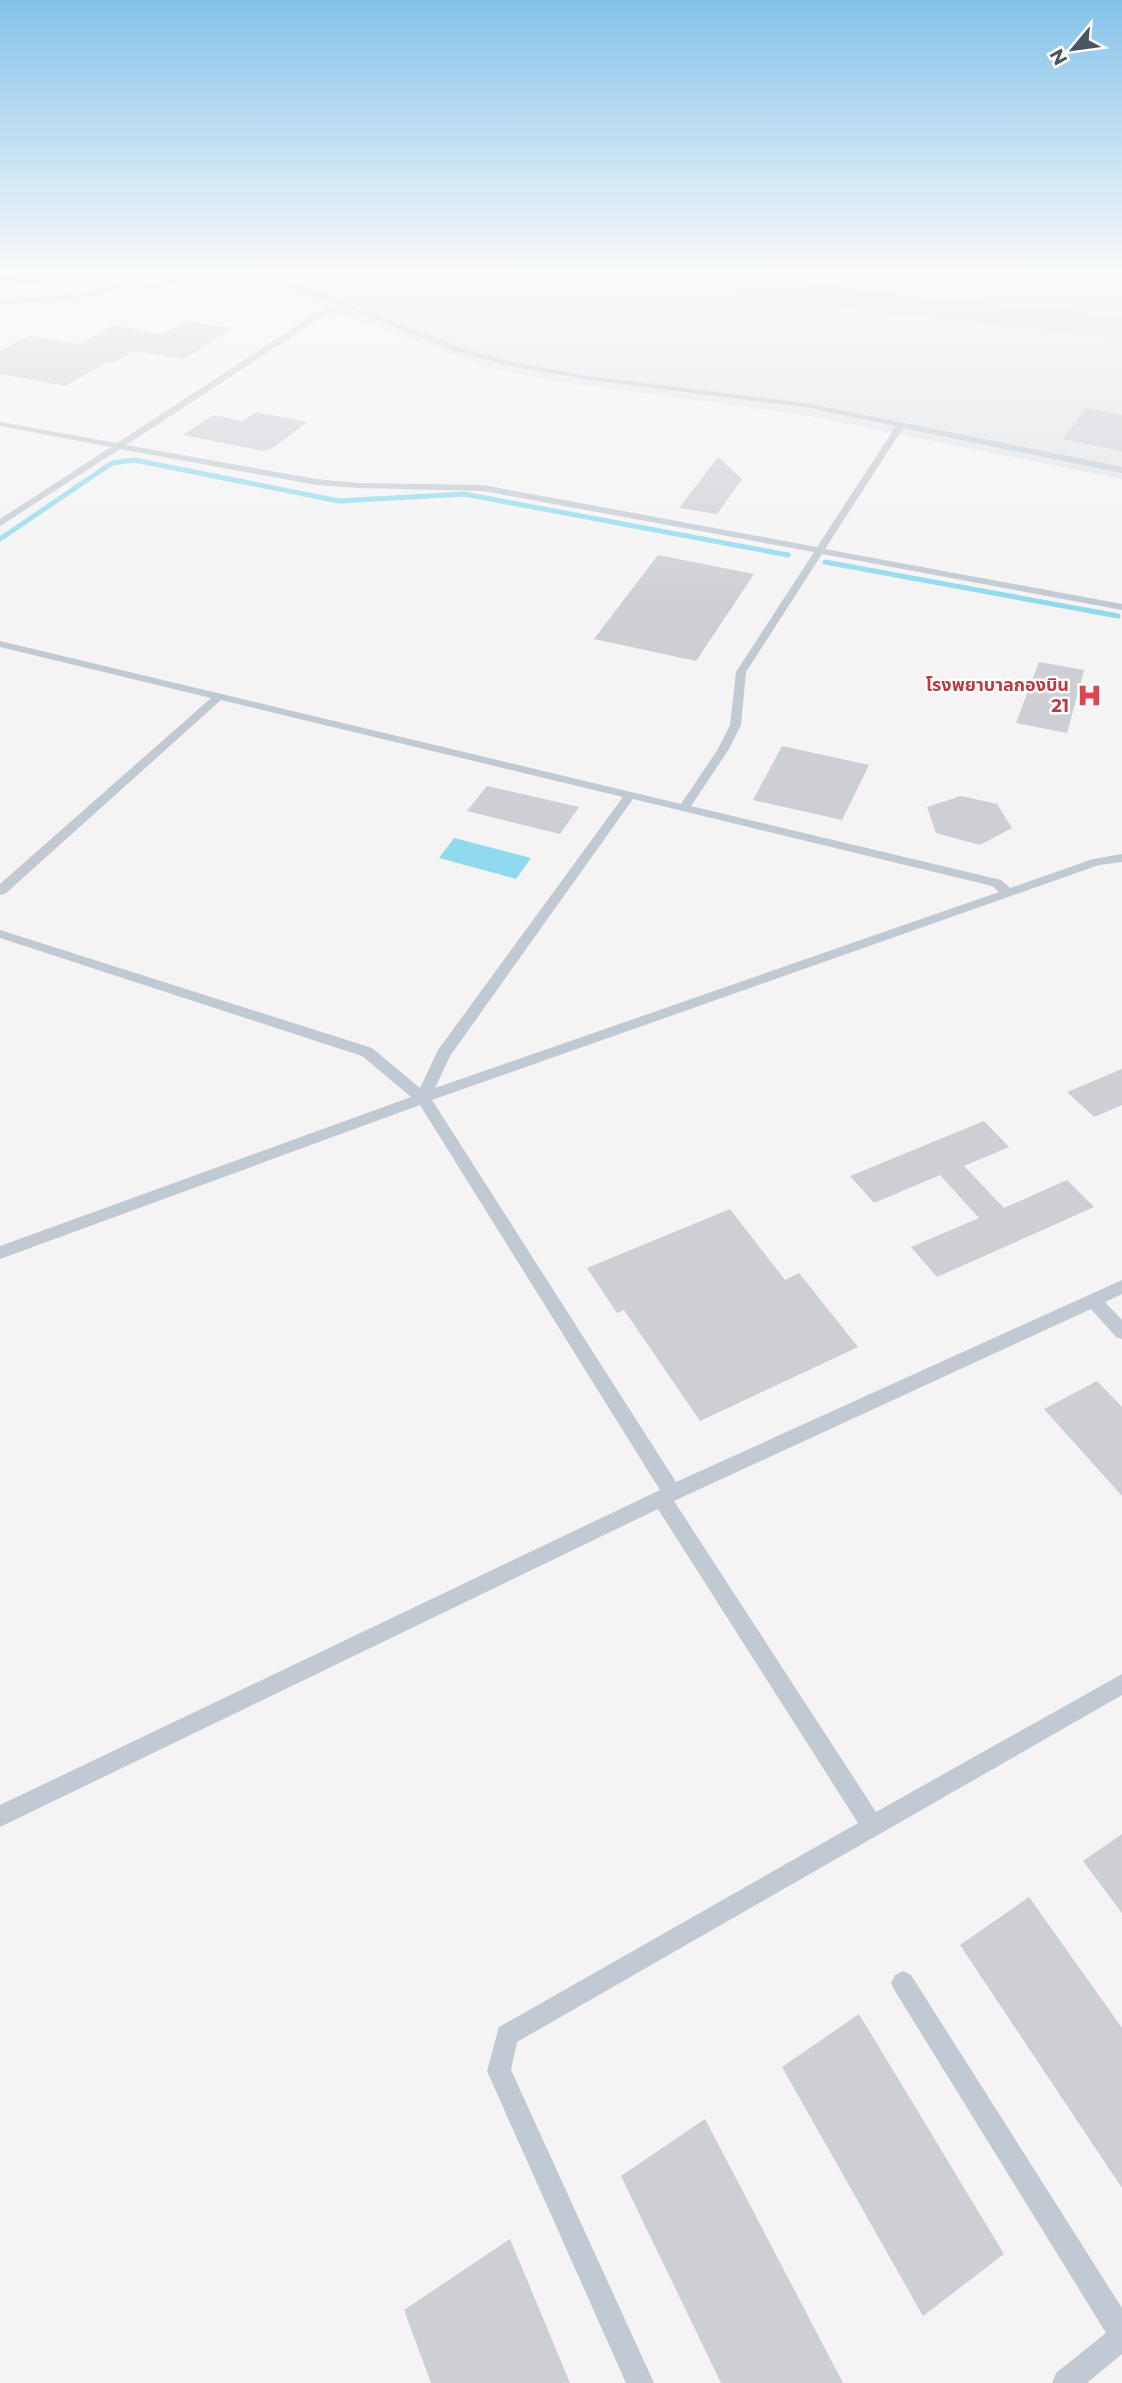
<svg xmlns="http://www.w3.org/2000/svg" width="1122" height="2383" font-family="Montserrat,'Noto Sans Thai',sans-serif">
  <rect width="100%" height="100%" fill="#f5f3f3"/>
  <!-- airport -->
  <path fill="#e2e4e7" d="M86,272H1122V479L798,414L557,382L512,373L479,365L260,284L226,277L155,273L92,282Z"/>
  <!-- water -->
  <path fill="#90daee" d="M454,838L531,858L516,879L439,858Z"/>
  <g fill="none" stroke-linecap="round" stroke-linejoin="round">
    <!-- stream-far1 -->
    <path stroke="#90daee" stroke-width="4.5" d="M145,288L167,284L195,272"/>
    <!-- stream -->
    <path stroke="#90daee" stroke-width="5" d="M0,539L112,463L134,460L339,501L464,494L788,555
      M825,562L1118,616"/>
    <!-- taxiway -->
    <path fill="#d5d6d8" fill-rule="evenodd" d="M661,272H743L897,295L1122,316V338L897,315L678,282L666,279Z"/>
  </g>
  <!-- building -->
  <path fill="#cdcfd5" d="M185,321L233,328L184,359L134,351L113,363L107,362L66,386L0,374V351L29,336L80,344L113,325L163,334Z
    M1086,408L1122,415V451L1063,439Z
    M256,412L307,422L274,447L264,451L183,435L213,415L243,421Z
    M718,457L742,479L717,514L679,508Z
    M658,555L754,574L696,661L594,639Z
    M1039,662L1084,670L1067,733L1016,723Z
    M782,746L869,765L842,820L753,800Z
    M487,786L579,807L560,834L467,811Z
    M961,796L997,804L1012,828L980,845L936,833L927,807Z
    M1122,1069V1105L1094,1117L1067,1092Z
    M984,1121L1009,1147L964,1166L1004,1208L1067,1180L1094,1207L937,1277L911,1247L979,1218L940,1175L874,1203L850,1176Z
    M730,1209L785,1280L799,1273L858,1347L700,1421L624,1310L617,1313L587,1268Z
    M1097,1381L1122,1407V1496L1044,1409Z
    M1122,1834V1913L1083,1861Z
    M1029,1897L1122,2028V2188L960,1945Z
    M859,2014L1004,2254L923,2316L782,2067Z
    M705,2119L843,2383H721L621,2176Z
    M510,2239L570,2383H431L404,2310Z"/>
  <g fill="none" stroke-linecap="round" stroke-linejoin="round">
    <!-- lane -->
    <path fill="#c1cad2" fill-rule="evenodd" d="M136,272H142C117,303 38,301 0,304V300C36,297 110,298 136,272Z
      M237,272H247L301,286L465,349L512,362L589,376L805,403L1122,467V473L903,428L825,549L1122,604V610L822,554L746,672L741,725L729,749L691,806L1001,880L1010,888L1093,859L1122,854V862L1099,865L432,1100L676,1482L1122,1280V1294L1105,1302L1122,1320V1339L1116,1337L1091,1309L674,1501L876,1812L1122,1674V1695L517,2042L511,2070L654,2383H626L487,2071L499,2027L858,1823L658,1509L0,1827V1805L660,1490L420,1105L0,1259V1246L411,1097L362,1056L0,938V930L372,1048L420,1088L438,1050L623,797L221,700L5,894L0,895V884L211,698L0,647V641L681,804L718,749L730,725L736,672L814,552L483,491L358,488L316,485L120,449L0,526V519L111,447L0,426V422L117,443L316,313L340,306L297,288ZM347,308L459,353L511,366L589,380L805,407L896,426L817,547L483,485L358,483L316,479L126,445L322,317ZM633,799L992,886L999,892L435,1088L450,1056Z
      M903,1971L911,1975L1122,2308V2354L1087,2383H1052L1056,2373L1106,2333L895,1991L891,1983L895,1975Z"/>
    <!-- secondary -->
    <path fill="#c1cbd6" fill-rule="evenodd" d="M46,272H94L86,277L0,287V277Z"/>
  </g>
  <!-- sky -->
  <linearGradient id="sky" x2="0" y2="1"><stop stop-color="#85c3ea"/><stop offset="0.45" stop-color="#fafafa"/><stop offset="1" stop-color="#fafafa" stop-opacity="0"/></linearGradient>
  <rect width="1122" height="605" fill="url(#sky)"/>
  <!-- icons -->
  <defs>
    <symbol id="hospital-bare" viewBox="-9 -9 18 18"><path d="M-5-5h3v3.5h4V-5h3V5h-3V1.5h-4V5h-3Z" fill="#e0444e" stroke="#fff" stroke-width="2.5" paint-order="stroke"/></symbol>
  </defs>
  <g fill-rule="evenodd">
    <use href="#hospital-bare" x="1072" y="678" width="35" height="35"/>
  </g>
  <g text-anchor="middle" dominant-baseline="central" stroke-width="5" stroke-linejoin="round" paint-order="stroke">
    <!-- far-health labels -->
    <g font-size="18" font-weight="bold" fill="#be3a42" stroke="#fff" text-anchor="end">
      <text x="1069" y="685">โรงพยาบาลกองบิน<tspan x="1069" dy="21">21</tspan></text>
    </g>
  </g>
  <!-- north arrow -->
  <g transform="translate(1073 49) rotate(241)" stroke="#ffffff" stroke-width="5" paint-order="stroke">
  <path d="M0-5L12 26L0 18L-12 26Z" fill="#4a5661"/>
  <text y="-10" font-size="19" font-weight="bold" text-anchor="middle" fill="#4a5661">N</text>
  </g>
</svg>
